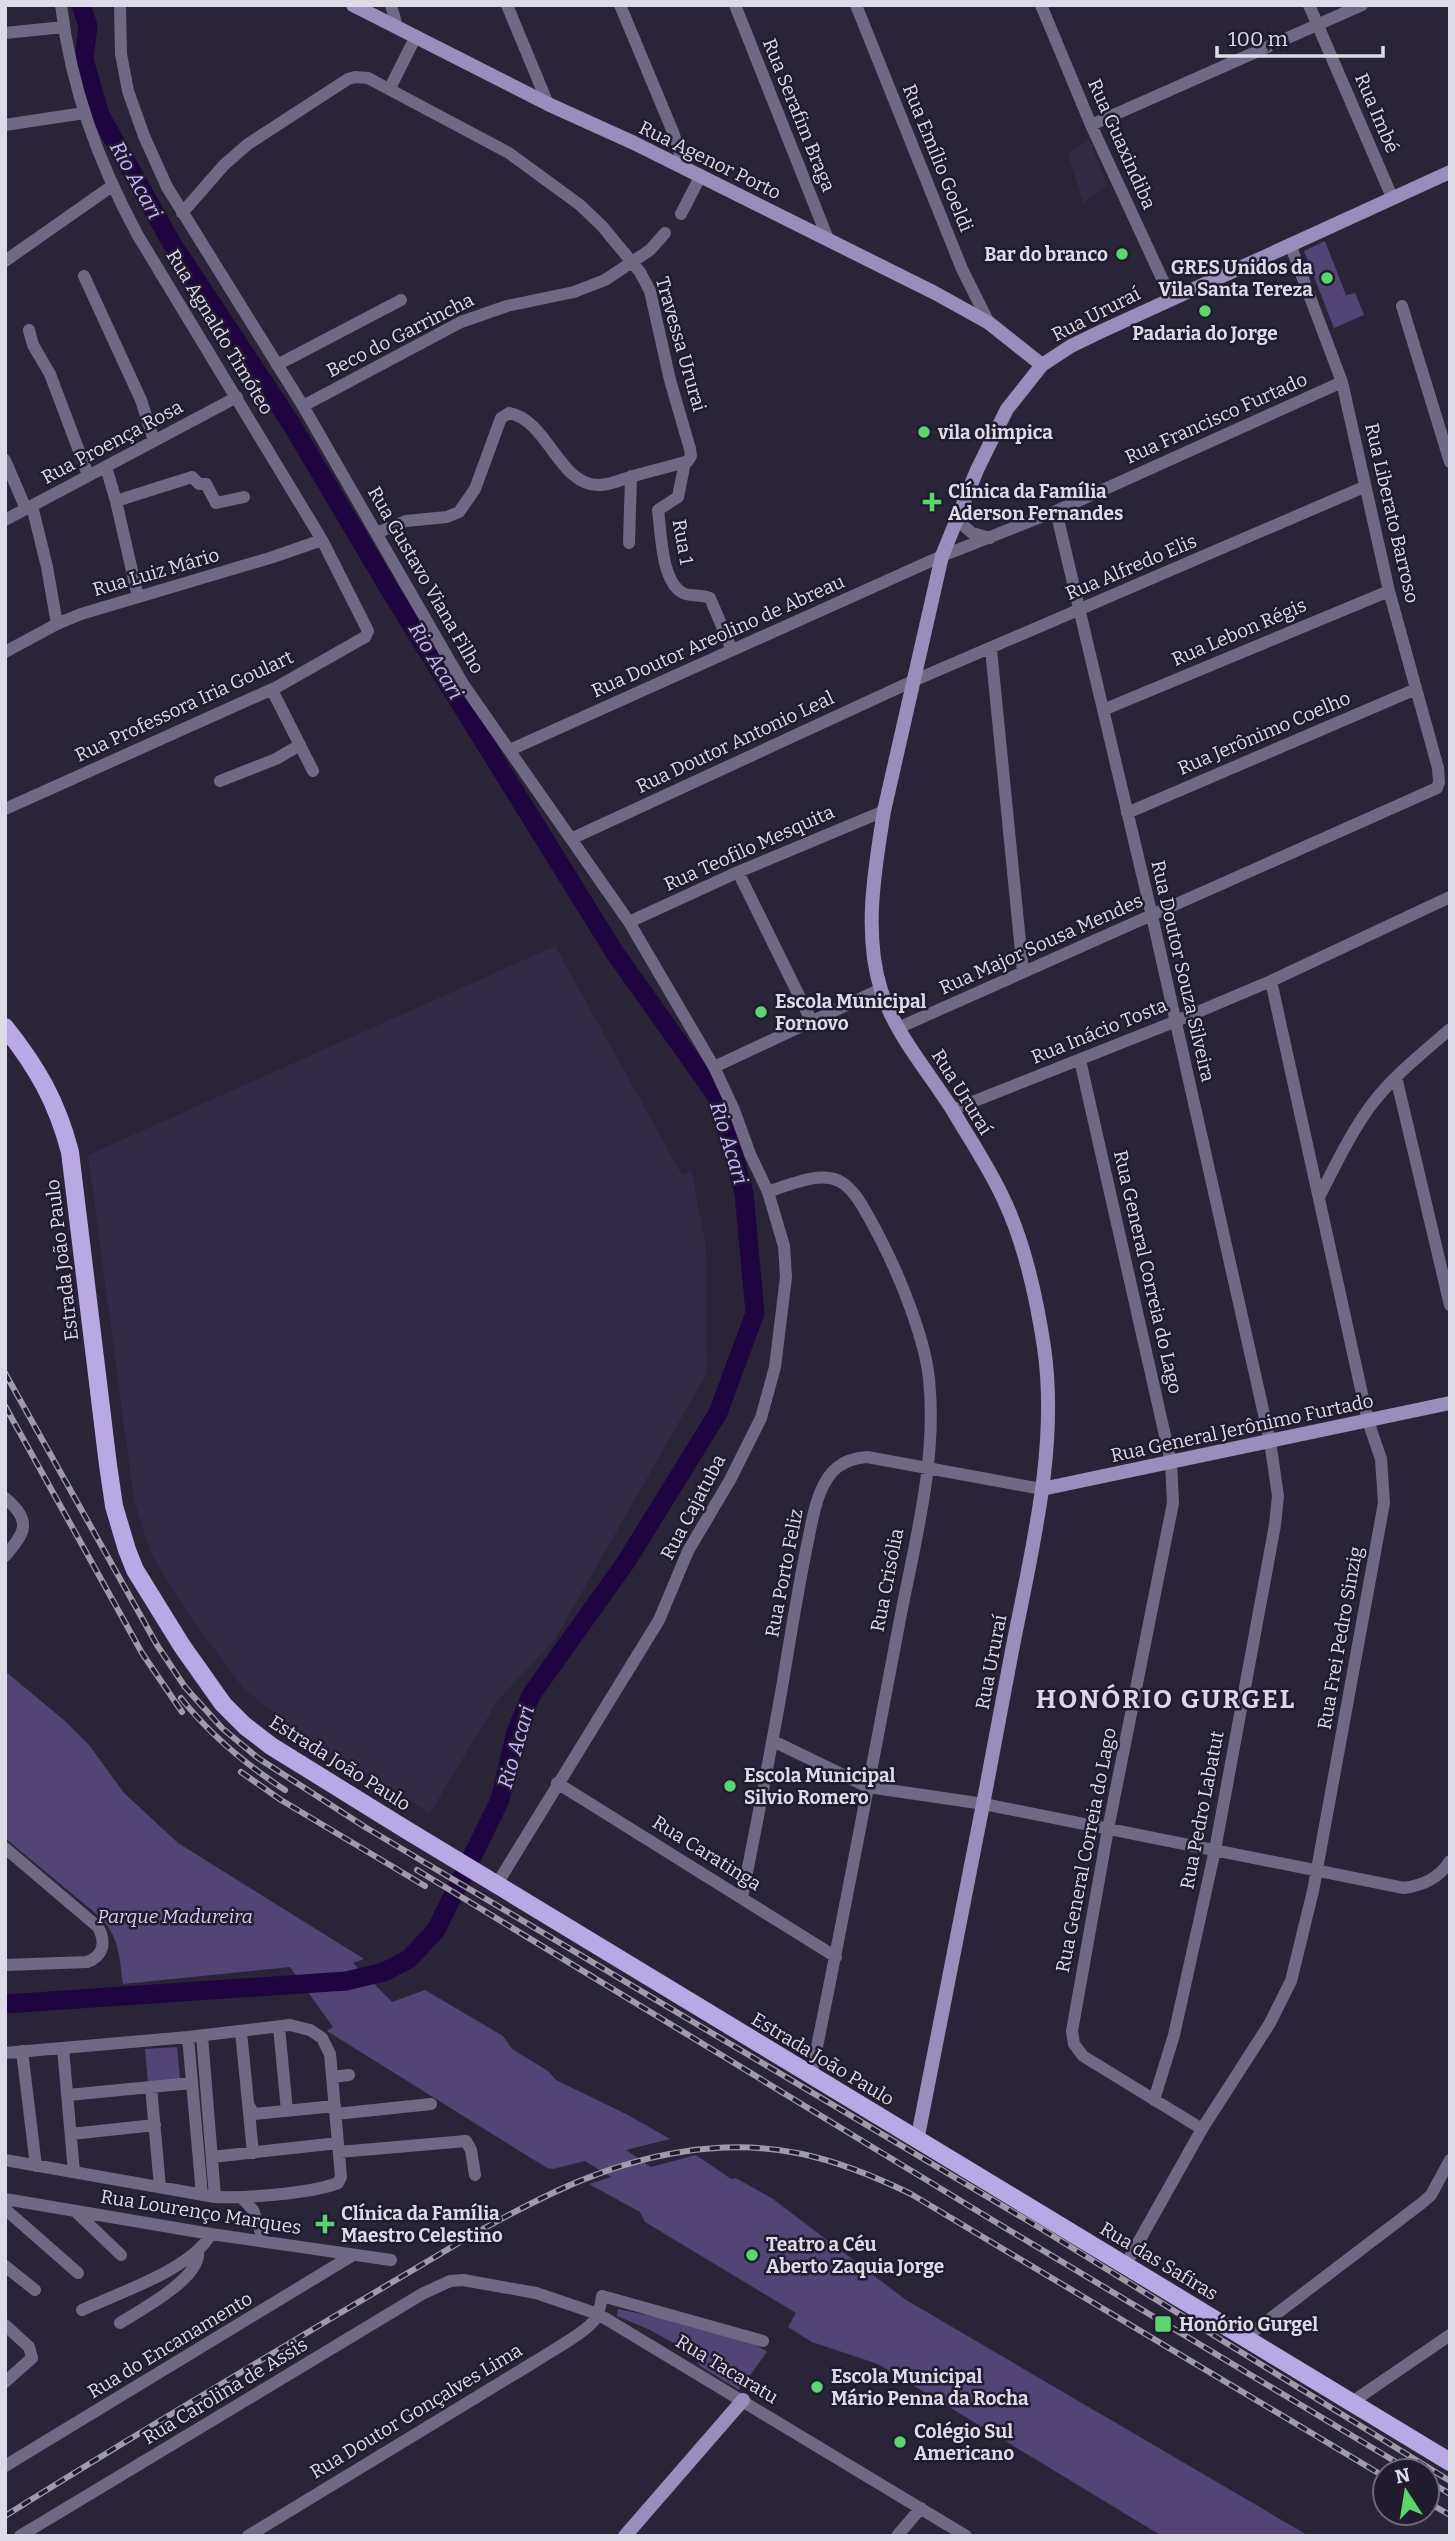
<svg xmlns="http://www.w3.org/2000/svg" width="1455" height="2541" font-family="Bitter,serif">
  <rect width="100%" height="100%" fill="#2a2439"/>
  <!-- built -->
  <path fill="#322a46" d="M1089,139L1107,185L1083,203L1068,154Z
    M555,946L682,1175L691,1170L706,1246L707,1373L554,1641L498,1700L430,1813L302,1736L243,1688L187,1612L152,1556L134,1501L88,1155Z"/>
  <!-- green -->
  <path fill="#534476" d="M1325,241L1346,295L1355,293L1364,315L1334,328L1304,251Z
    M5,1671L65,1721L89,1745L124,1793L178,1843L364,1959L353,1963L392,2002L425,1990L503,2036L512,2049L548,2071L556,2080L628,2115L670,2139L626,2150L651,2167L696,2155L731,2179L736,2178L773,2199L906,2300L1309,2536H1162L878,2364L812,2342L788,2327L796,2313L645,2222L640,2212L589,2184L611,2177L585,2161L553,2169L547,2168L327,2031L333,2027L290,1967L123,1984C119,1956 120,1938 100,1917L5,1838Z
    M177,2047L180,2079L148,2082L145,2049Z
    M618,2309C660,2319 733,2327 767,2352L739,2390L700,2366L693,2355L679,2346L650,2330L617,2316Z"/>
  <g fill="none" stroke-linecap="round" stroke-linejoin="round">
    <!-- river -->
    <path stroke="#1f0540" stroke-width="19" d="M5,2004L346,1981L384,1972L409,1959L436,1930L500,1800L516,1732L531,1695L626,1562L718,1413L755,1313L744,1193L718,1098L615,953L388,587L292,425L171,242L100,115L84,60L88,26L81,5"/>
    <!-- street -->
    <path stroke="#706986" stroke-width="12" d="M120,5L121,54L128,91L144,136L167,187L303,406L463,684L629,922L714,1067L734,1110L750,1154L768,1192L784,1246L786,1277L775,1367L761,1418L730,1480L688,1551L659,1620L497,1884
      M391,5L397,27
      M507,5L548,104
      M620,5L673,132L685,169
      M735,5L828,239
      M856,5L962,269L989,323
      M1041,5L1091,125L1171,298
      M1309,5L1392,197
      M5,33L64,27
      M390,88L416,36
      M5,125L84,113
      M1091,125L1362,5
      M182,213L224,165L248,144L348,79L355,77L368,78L509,153L580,205L602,226L640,272L650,291L670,380L690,449L691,456L688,461C669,467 650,471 630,477C620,480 610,485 599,485C559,486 548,420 509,413L501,418L475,489L459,512L447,517L406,521L376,533
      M681,214L700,177
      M5,261L112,186
      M84,276L141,400L154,441
      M1402,306L1450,462
      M29,330L33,345L50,374L88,475
      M277,365L401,300
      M303,406L461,322L507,306L574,292L605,280L650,250L665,233
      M5,460L26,509
      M685,462L678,497L658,510C661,531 661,582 683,593C691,597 701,594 710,598L732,650
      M106,467L116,501L138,597
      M116,501L192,477L199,484H206L216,503L244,497
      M32,506L47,567L57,624
      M1056,511L1152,916L1270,1441L1278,1496L1275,1525L1215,1850L1174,2035L1154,2100
      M956,519L972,533L990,538
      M5,520L237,397
      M629,543L631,476
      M991,649L1023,972
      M5,652L57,624L81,614L273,557L322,540
      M272,690L313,771
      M1103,710L1389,591
      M510,750L942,556L1056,511L1342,382
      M220,781L276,759L300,745
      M5,809L277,687L365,637L368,631L322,540L137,234C98,161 71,88 61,5
      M1127,813L1416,689
      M573,838L913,681L1364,487
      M738,872L811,1020
      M629,922L738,872L884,811
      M898,1028L1437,788L1439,782L1438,768L1389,591L1342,382L1290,244
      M1080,1060L1171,1462L1173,1503L1108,1829L1072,2031L1074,2044L1083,2056L1202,2129
      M714,1067L881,989
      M1396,1077L1450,1305
      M952,1110L1174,1022L1271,981L1450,897
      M768,1192C841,1165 846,1173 881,1240C900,1277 925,1339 929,1379C938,1464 912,1552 897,1635C869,1783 841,1930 811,2076
      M1319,1197C1335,1166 1351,1132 1372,1104C1394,1075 1423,1053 1450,1029
      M5,1498C33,1521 25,1533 5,1556
      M773,1741L868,1787L984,1804L1404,1888C1424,1885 1439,1878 1450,1861
      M557,1783L836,1957
      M5,1848L98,1927C106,1942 104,1956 87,1962L5,1965
      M742,1898C758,1816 775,1733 788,1651C794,1615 800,1580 807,1545C811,1528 813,1510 820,1493C829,1470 842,1459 867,1457L1042,1489
      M279,2027L287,2111
      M241,2032L253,2153
      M202,2036L215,2197
      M188,2037L202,2195
      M63,2048L74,2172
      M22,2051L36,2166
      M5,2053L188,2037L290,2025L310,2030L322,2038L330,2054L341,2177L338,2183C308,2194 247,2198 215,2197L5,2160
      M332,2077L349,2075
      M151,2087L160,2187
      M68,2095L192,2083
      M249,2106L254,2114L335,2106
      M336,2114L431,2104
      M71,2134L155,2125
      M339,2152L466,2141L471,2150L475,2175
      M212,2157L338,2143
      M241,2197L253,2210L264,2241
      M5,2199L211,2234L391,2260
      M5,2209L78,2273
      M76,2212L121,2255
      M5,2266L35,2290
      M1125,2266L1202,2129L1270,2023L1291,1981L1313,1891L1384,1503L1381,1459L1368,1421L1271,981
      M82,2310C118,2293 192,2269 211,2234
      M120,2323C140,2310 202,2278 198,2251
      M5,2325L29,2347L32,2358L5,2382
      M1246,2337L1422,2203L1431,2195L1450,2160
      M1352,2402L1450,2335
      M5,2466L353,2255
      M20,2536L422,2294L450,2281L463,2280L536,2293L598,2314L966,2536
      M248,2536L536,2361C552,2350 586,2333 596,2318C600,2311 601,2303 602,2296L763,2341
      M897,2536L921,2508"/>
    <!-- secondary -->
    <path stroke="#998dbb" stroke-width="14" d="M353,5L548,104L634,143L935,293L989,323L1042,365
      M1042,1489L1450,1403
      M917,2141C949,1980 981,1818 1011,1656C1030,1556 1059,1449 1044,1347C1037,1301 1024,1242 1004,1200C990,1169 969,1138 952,1109C928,1071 895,1034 881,990C863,933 875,868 884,811L942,556L977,470L1007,409L1042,365L1071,346L1102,331L1450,172
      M625,2536L743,2400"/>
    <!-- primary -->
    <path stroke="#b8a8e4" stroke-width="18" d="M5,1027C37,1067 57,1102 70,1152L108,1465L114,1506L127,1550L135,1570L182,1646L223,1704L245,1726L271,1746L405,1829L1450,2462"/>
    <defs>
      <path id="rail" d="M5,1373L157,1645L185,1687L222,1728L258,1758L365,1827L1040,2228L1450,2481
        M5,1406L142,1653L182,1712
        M181,1698C211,1736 245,1764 285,1790
        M241,1772L281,1800L425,1886
        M417,1870L989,2218L1411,2471
        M1427,2480L1450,2494
        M1427,2502L1450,2515
        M5,2516C114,2447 225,2382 335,2316C379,2290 423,2264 467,2238C536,2199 603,2164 681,2152C769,2138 833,2156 911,2194L1385,2477"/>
    </defs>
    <!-- rail casing -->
    <use href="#rail" stroke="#9f9bab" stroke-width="6"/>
    <!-- rail -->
    <use href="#rail" stroke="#201b2f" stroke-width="3.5" stroke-dasharray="10" stroke-linecap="butt"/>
  </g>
  <!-- markers -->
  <g fill="#5bd56d" stroke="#201b2f" stroke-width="2.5">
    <circle cx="1122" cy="254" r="7"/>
    <circle cx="1327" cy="278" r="7"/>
    <circle cx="1205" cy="311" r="7"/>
    <circle cx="924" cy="432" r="7"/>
    <path d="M928.5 491.5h7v7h7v7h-7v7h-7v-7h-7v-7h7z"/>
    <circle cx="761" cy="1012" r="7"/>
    <circle cx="730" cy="1786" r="7"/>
    <path d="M321.5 2213.5h7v7h7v7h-7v7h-7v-7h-7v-7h7z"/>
    <circle cx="752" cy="2255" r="7"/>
    <rect x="1154" y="2315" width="18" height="18" rx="3.5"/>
    <circle cx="817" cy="2387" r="7"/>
    <circle cx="900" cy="2442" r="7"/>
  </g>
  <g text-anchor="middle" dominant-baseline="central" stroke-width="5" stroke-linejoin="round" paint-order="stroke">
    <!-- street labels -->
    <g font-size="19" fill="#dedbe9" stroke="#201b2f">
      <text transform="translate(1377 113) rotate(67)">Rua Imbé</text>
      <text transform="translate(799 115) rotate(68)">Rua Serafim Braga</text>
      <text transform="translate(1122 144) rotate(66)">Rua Guaxindiba</text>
      <text transform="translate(938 158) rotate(68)">Rua Emílio Goeldi</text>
      <text transform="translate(710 160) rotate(26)">Rua Agenor Porto</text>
      <text transform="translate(1096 314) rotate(-27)">Rua Ururaí</text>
      <text transform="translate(220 332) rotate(59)">Rua Agnaldo Timóteo</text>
      <text transform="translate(400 335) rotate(-27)">Beco do Garrincha</text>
      <text transform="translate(681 344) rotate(74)">Travessa Ururai</text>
      <text transform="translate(1216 418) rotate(-24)">Rua Francisco Furtado</text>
      <text transform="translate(112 442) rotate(-28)">Rua Proença Rosa</text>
      <text transform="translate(1392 513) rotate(77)">Rua Liberato Barroso</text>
      <text transform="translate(683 542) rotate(80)">Rua 1</text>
      <text transform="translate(1131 567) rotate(-23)">Rua Alfredo Elis</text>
      <text transform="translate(156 572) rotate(-16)">Rua Luiz Mário</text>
      <text transform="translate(426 580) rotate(60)">Rua Gustavo Viana Filho</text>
      <text transform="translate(1239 632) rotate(-23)">Rua Lebon Régis</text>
      <text transform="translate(718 636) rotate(-24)">Rua Doutor Areolino de Abreau</text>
      <text transform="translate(184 706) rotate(-25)">Rua Professora Iria Goulart</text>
      <text transform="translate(1264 733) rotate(-23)">Rua Jerônimo Coelho</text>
      <text transform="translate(735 742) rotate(-25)">Rua Doutor Antonio Leal</text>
      <text transform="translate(749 848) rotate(-24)">Rua Teofilo Mesquita</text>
      <text transform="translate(1041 944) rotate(-24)">Rua Major Sousa Mendes</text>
      <text transform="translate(1183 971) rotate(77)">Rua Doutor Souza Silveira</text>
      <text transform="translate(1099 1031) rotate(-22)">Rua Inácio Tosta</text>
      <text transform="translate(962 1092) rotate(58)">Rua Ururaí</text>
      <text transform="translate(62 1260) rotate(-97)">Estrada João Paulo</text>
      <text transform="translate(1148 1272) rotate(77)">Rua General Correia do Lago</text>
      <text transform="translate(1242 1428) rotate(-12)">Rua General Jerônimo Furtado</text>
      <text transform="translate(693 1507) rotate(-62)">Rua Cajatuba</text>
      <text transform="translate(784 1573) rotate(-79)">Rua Porto Feliz</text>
      <text transform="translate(887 1580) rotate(-79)">Rua Crisólia</text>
      <text transform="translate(1340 1638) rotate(-80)">Rua Frei Pedro Sinzig</text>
      <text transform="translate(991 1662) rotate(-79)">Rua Ururaí</text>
      <text transform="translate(340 1763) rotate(32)">Estrada João Paulo</text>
      <text transform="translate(1202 1810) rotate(-79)">Rua Pedro Labatut</text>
      <text transform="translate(1086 1850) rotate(-79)">Rua General Correia do Lago</text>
      <text transform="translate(707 1853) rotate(32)">Rua Caratinga</text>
      <text transform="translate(823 2059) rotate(31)">Estrada João Paulo</text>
      <text transform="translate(201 2212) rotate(9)">Rua Lourenço Marques</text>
      <text transform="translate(1159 2261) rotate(31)">Rua das Safiras</text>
      <text transform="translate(170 2345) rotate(-31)">Rua do Encanamento</text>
      <text transform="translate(727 2369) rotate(31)">Rua Tacaratu</text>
      <text transform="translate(225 2391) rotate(-31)">Rua Carolina de Assis</text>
      <text transform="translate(416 2411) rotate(-31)">Rua Doutor Gonçalves Lima</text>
    </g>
    <!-- poi labels -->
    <g font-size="19" font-weight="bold" fill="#dedbe9" stroke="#201b2f" text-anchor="start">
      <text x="1108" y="254" text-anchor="end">Bar do branco</text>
      <text x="1313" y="267" text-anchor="end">GRES Unidos da<tspan x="1313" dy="22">Vila Santa Tereza</tspan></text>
      <text x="1205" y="333" text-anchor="middle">Padaria do Jorge</text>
      <text x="938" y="432">vila olimpica</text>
      <text x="948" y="491">Clínica da Família<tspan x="948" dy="22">Aderson Fernandes</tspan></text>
      <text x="775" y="1001">Escola Municipal<tspan x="775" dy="22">Fornovo</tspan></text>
      <text x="744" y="1775">Escola Municipal<tspan x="744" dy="22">Silvio Romero</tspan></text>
      <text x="341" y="2213">Clínica da Família<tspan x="341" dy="22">Maestro Celestino</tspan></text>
      <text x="766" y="2244">Teatro a Céu<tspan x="766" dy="22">Aberto Zaquia Jorge</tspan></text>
      <text x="1179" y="2324">Honório Gurgel</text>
      <text x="831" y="2376">Escola Municipal<tspan x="831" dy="22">Mário Penna da Rocha</tspan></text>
      <text x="914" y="2431">Colégio Sul<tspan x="914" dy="22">Americano</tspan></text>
    </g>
    <!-- park labels -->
    <g font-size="19" font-style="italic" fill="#d6ccf2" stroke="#201b2f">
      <text x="175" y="1916">Parque Madureira</text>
    </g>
    <!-- water labels -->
    <g font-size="21" font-style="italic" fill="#c8b3fe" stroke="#201b2f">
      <text transform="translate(136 180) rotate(61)">Rio Acari</text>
      <text transform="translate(436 661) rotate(59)">Rio Acari</text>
      <text transform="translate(729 1143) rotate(73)">Rio Acari</text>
      <text transform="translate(516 1747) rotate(-74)">Rio Acari</text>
    </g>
    <!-- district labels -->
    <g font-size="26" font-weight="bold" letter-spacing="2" fill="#dcd5f2" stroke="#201b2f">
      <text x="1166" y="1699">HONÓRIO GURGEL</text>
    </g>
  </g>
  <!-- border -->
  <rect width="1455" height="2541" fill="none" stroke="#dedbe9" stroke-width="14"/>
  <!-- north arrow -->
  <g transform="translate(1406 2492) rotate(348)"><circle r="33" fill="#201b2f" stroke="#6c6879" stroke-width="2"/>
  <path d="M0-5L12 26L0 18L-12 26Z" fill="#5bd56d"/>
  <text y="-10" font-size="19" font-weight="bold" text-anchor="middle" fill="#dedbe9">N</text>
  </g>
  <!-- scale -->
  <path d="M1217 46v10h166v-10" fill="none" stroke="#dedbe9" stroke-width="3.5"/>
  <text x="1228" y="46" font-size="21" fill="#dedbe9" stroke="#201b2f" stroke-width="5" paint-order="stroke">100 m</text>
</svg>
